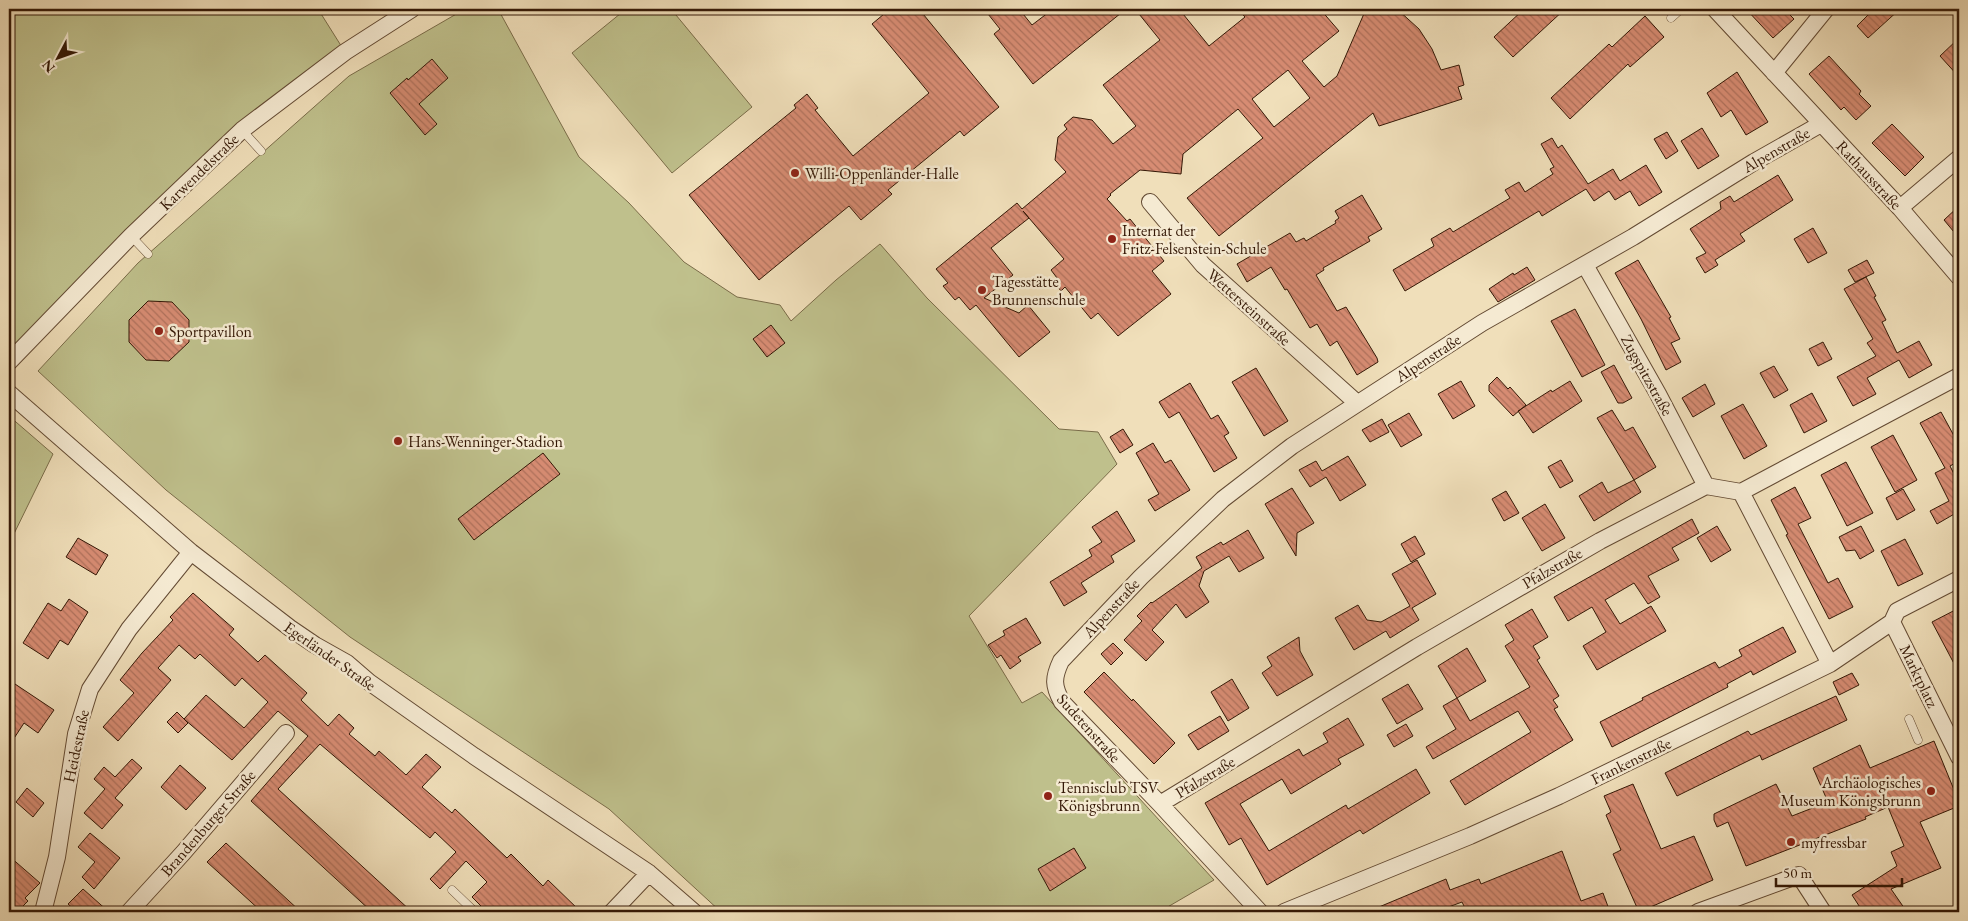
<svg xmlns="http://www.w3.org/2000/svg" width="1968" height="921" font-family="'EB Garamond',serif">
  <defs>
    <pattern id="building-back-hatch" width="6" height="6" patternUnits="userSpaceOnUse" patternTransform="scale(1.25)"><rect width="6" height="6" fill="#d78c73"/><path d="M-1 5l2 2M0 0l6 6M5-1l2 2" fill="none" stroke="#af715c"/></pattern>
  </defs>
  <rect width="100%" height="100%" fill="#f0dfba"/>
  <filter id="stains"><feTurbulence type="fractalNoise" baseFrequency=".004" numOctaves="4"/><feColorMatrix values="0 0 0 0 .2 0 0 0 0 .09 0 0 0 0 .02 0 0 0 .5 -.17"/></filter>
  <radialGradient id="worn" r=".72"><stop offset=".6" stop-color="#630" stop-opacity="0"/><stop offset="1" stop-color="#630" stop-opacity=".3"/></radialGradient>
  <!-- green -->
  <path fill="#bfc08c" stroke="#7a6c49" d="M9,9H318L345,52L242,130L19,351L9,345Z
    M465,9H498L579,157L629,203L684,262L737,297L780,305L791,321L836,280L880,244L927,298L1059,429L1098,432L1117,464L969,616L1022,703L1042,692L1214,880L1159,912H721L609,809L350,637L166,490L38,371L138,263L349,76Z
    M626,9H671L752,107L672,173L572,53Z
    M9,416L53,454L9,544Z"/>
  <!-- building -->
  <path fill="url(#building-back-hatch)" stroke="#341806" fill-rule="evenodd" d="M890,9H919L999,107L964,136L960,131L888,190L892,194L861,220L849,206L759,280L689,195L796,108L794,105L807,94L818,108L815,110L853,156L929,93L872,24Z
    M984,9H1019L1032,25L1053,9H1126L1033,84L994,34L1000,29Z
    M1135,9H1179L1209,46L1245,17L1238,9H1320L1339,31L1302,61L1324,87L1337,76L1366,9H1397L1419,29L1432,49L1441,70L1459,65L1464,85L1458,87L1462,99L1379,126L1373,113L1219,236L1187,198L1263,138L1238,109L1183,154L1181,174L1140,170L1110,194L1111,195L1107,199L1127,221L1130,219L1164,261L1152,271L1171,294L1118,336L1098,313L1091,319L1065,287L1061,291L1053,281L1057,278L1051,270L1064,259L1023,211L1029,218L991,248L1013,275L984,298L1019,313L1028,305L1050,332L1019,357L976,305L970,310L959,297L955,300L943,286L948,283L936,269L1017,203L1022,209L1066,172L1055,160L1058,137L1067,129L1064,125L1073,117L1092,120L1113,144L1136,126L1103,85L1160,40ZM1288,70L1310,98L1274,127L1252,99Z
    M1524,9H1565L1513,57L1494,37Z
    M1746,9H1784L1794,19L1773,38Z
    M1863,9H1900L1868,38L1857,26L1868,15Z
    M1645,16L1664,37L1630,67L1628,64L1570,119L1551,98L1609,44L1612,47Z
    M1959,38V77L1940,56Z
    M1829,56L1861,91L1859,94L1871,106L1856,120L1844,107L1841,110L1809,74Z
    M432,59L448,78L419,104L437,124L425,135L390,93L407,78L408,80Z
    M1737,72L1768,122L1746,135L1731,110L1721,117L1707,93Z
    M1892,124L1924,157L1905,176L1872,143Z
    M1702,128L1719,156L1698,169L1681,141Z
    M1667,132L1678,151L1666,159L1654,139Z
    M1552,138L1558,148L1562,145L1588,184L1613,169L1620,181L1646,165L1662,192L1639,206L1630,191L1615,200L1609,191L1594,201L1586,189L1542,216L1539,211L1405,291L1393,270L1434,246L1431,239L1450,228L1453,232L1510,198L1505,190L1519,182L1525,192L1553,174L1550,169L1554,167L1541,144Z
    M1778,175L1793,200L1740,234L1745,241L1715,260L1718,265L1705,273L1696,258L1706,253L1690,229L1721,209L1720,202L1730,196L1734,202Z
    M1362,195L1382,229L1368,237L1370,241L1323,268L1324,270L1316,275L1337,311L1346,307L1377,358L1378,362L1357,375L1337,341L1330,346L1317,324L1310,328L1287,289L1285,290L1271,267L1247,282L1237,264L1290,233L1296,242L1304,238L1306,241L1336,223L1335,221L1339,218L1335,211Z
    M1959,206V238L1944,220Z
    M1813,228L1827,253L1808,263L1794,239Z
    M1638,260L1671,317L1669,318L1680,339L1671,343L1681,362L1666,370L1641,319L1615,273Z
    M1867,260L1874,273L1855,282L1848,270Z
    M1527,267L1535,280L1498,302L1489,289L1513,273L1514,275Z
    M1866,277L1876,296L1874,297L1886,320L1882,322L1897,353L1919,341L1932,365L1909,378L1899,360L1867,378L1876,394L1853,406L1837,377L1876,356L1867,343L1873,339L1844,289Z
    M148,301L172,302L189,320V342L169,361L146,360L129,342V320Z
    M1575,309L1605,365L1582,377L1551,321Z
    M771,325L785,343L767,357L753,339Z
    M1823,342L1832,359L1818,366L1809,349Z
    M1614,365L1632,398L1623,403H1618L1601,372Z
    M1774,366L1788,390L1774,398L1760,373Z
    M1256,368L1288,421L1264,436L1232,382Z
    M1497,377L1508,389L1510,387L1526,405L1513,416L1489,391V385Z
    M1461,381L1475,406L1453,419L1438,394Z
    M1570,381L1582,401L1533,433L1518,411L1551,390L1552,392Z
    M1190,383L1211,419L1218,415L1229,433L1224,436L1237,458L1214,472L1179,412L1169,418L1159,402Z
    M1705,384L1715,404L1693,417L1682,398Z
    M1812,393L1827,421L1804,433L1790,405Z
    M1743,404L1767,446L1744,459L1721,416Z
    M1612,410L1625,431L1633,427L1656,467L1634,480L1641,492L1594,521L1579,496L1602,482L1608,493L1634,480L1597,418Z
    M1941,412L1959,445V461L1950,466L1959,484V520L1956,513L1937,524L1930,511L1949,501L1935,473L1945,468L1920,423Z
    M1409,413L1422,435L1401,447L1388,425Z
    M1382,419L1389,432L1370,442L1362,430Z
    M1123,429L1133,445L1120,453L1110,437Z
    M1893,435L1917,480L1895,492L1871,447Z
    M1153,443L1165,463L1171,460L1190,490L1155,511L1148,500L1159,494L1136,453Z
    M543,453L560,474L474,540L458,519Z
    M1348,456L1366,485L1340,501L1326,477L1310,487L1299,470L1316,461L1322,471Z
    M1561,460L1573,481L1560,488L1548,467Z
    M1846,462L1873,513L1847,526L1821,475Z
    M1795,487L1811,518L1798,524L1828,583L1838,578L1853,607L1829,619L1786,535L1788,534L1771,500Z
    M1292,488L1314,523L1297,533L1296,556L1265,504Z
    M1903,489L1915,510L1897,520L1886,498Z
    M1506,491L1519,513L1504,521L1492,499Z
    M1545,504L1565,538L1542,551L1522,518Z
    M1117,511L1135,541L1111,556L1114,562L1081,583L1087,592L1064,606L1050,582L1092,556L1089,550L1102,542L1092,527Z
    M1692,519L1699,533L1672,548L1679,560L1648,576L1660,597L1648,604L1634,583L1605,600L1620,624L1651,606L1666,631L1597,670L1583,646L1606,632L1592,607L1568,621L1554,597Z
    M1717,526L1731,550L1711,562L1697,538Z
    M1861,526L1874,551L1860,559L1855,550L1846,551L1839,537Z
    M1248,530L1264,558L1239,572L1229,556L1204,571L1199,586L1209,602L1186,618L1176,604L1152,630L1164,642L1146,661L1124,640L1142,621L1137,616L1151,602L1152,603L1202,568L1196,557L1221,542L1223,545Z
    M1415,536L1425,554L1411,562L1401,544Z
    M78,538L108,555L96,575L66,557Z
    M1905,539L1923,574L1898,586L1881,551Z
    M1417,560L1436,594L1412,608L1419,620L1390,638L1386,631L1354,650L1335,618L1358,605L1367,620L1381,622L1410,606L1392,574Z
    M193,593L234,629L229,635L258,662L265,655L307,693L301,700L328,726L339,714L354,728L349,734L375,756L379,751L406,775L426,754L441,767L422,787L452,813L455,809L507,858L511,854L543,886L548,880L581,912H487L472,897L487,882L466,861L440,889L430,879L456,852L435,832L430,838L320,744L278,789L412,912H372L251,801L308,736L278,711L232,760L184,719L206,695L244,728L268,702L242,678L235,686L200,654L195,659L179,645L158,668L171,680L118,741L103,727L134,693L120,680L142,653L173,620L170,617Z
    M69,599L88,612L68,645L60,640L48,659L23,643L48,603L61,611Z
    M1959,608V673L1932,622Z
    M1532,609L1548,637L1533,646L1540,658L1537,660L1559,696L1553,700L1558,707L1554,709L1573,740L1465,805L1450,781L1531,732L1518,711L1433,759L1426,747L1456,729L1443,706L1457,698L1470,721L1530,687L1505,646L1514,640L1505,625Z
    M1026,618L1041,643L1018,657L1021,661L1010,669L1001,655L997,658L988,645L1005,635L1003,631Z
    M1783,627L1796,652L1753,675L1751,671L1727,684L1728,687L1612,747L1600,722L1643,700L1642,698L1715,662L1719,668L1742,656L1739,650Z
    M1299,637L1300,651L1313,675L1277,696L1262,673L1272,666L1267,657Z
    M1113,643L1123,653L1111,665L1101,654Z
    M1467,648L1486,681L1457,698L1438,666Z
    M1104,672L1132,701L1133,699L1175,743L1154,764L1084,692Z
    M1852,673L1859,685L1839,695L1833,682Z
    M1232,679L1249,708L1228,721L1211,692Z
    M9,680L54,710L38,733L24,723L9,746Z
    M1408,684L1423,709L1397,724L1382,699Z
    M1836,696L1847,720L1762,760L1760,755L1677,796L1665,773L1748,731L1751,735Z
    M177,712L188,723L178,733L167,722Z
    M1220,716L1229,731L1198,750L1188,735Z
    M1348,718L1364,745L1338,759L1341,764L1291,794L1282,779L1240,804L1269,851L1346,805L1348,809L1416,769L1430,793L1363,834L1360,830L1267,885L1241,838L1229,845L1205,803L1299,749L1303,756L1328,742L1323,733Z
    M1406,724L1413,736L1394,747L1387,735Z
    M1934,741L1959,802V806L1920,822L1941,868L1891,889L1907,912H1863L1852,895L1897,866L1891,852L1904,846L1888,807L1865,817L1866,819L1746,866L1728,822L1717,827L1714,820V814L1776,784L1792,816L1828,802L1813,768L1860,745L1870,768Z
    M132,759L142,768L115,798L123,805L102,829L84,813L105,789L94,779L104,767L115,777Z
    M180,765L206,788L186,810L161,787Z
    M1633,784L1661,849L1694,836L1713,880L1639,912L1613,854L1621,850L1606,815L1611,812L1604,796Z
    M27,788L44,803L33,817L16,802Z
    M90,833L120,858L94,889L82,877L95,862L78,847Z
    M226,843L252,867L301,912H262L207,862Z
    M1074,848L1086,868L1050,891L1038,869Z
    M1562,851L1581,901L1603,893L1610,912H1467L1462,902L1435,912H1367L1446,879L1450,890L1479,879L1481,884Z
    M9,856L40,883L25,898L28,901L19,910L9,900Z
    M83,889L109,912H77L68,904Z"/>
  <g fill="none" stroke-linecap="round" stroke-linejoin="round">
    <defs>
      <path id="service" d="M1671,18L1681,9
        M242,130L261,151
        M131,236L148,254
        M1909,719L1918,740
        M452,890L475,912"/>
      <path id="minor" d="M1715,9L1900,208L1959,277
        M1774,73L1826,9
        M1150,202L1203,265L1357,403
        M1900,208L1959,158
        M1585,265L1658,394L1706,486
        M9,362L131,236L242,130L345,52L412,9
        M9,393L191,552L290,628L315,645L347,663L369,682L474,756L649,873L694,912
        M1741,492L1830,664
        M1892,622L1959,757
        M1160,804L1417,647L1600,541L1706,486L1741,492L1959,376
        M43,912L57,857L76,734L90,689L129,629L191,552
        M129,912L183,853L286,733
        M612,912L649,873
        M1260,912L1160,804L1062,702C1053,686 1053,678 1061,661L1141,577L1223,499L1292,446L1482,323L1633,237L1754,162L1821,124
        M1284,912L1470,836L1559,796L1830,664L1892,622L1897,611L1959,579
        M1698,912L1799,875L1823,912"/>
    </defs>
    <!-- service casing -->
    <use href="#service" stroke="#634a33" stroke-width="9"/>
    <!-- minor casing -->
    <use href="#minor" stroke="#634a33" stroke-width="18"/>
    <!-- service -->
    <use href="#service" stroke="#f5ead2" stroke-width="8"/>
    <!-- minor -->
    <use href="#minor" stroke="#f5ead2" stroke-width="16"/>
  </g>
  <!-- markers -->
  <g fill="#8f2418" stroke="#f5ead2" stroke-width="2">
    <circle cx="795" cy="173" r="5"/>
    <circle cx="1112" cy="239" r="5"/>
    <circle cx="982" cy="290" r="5"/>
    <circle cx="159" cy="331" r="5"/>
    <circle cx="398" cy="441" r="5"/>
    <circle cx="1931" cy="791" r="5"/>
    <circle cx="1048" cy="796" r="5"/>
    <circle cx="1791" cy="842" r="5"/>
  </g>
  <g text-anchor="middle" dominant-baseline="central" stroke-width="5" stroke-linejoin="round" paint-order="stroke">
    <!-- street labels -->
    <g font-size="16" fill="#341806" stroke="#f5ead2">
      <text transform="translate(1776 150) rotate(-30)">Alpenstraße</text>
      <text transform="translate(199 172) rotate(-44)">Karwendelstraße</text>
      <text transform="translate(1869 175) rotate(47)">Rathausstraße</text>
      <text transform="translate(1249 307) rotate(42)">Wettersteinstraße</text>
      <text transform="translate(1428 358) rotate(-33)">Alpenstraße</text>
      <text transform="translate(1647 375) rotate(61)">Zugspitzstraße</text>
      <text transform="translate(1552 568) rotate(-30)">Pfalzstraße</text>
      <text transform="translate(1111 608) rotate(-47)">Alpenstraße</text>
      <text transform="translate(330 656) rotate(35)">Egerländer Straße</text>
      <text transform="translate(1919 676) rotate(64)">Marktplatz</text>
      <text transform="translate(1089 728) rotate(48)">Sudetenstraße</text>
      <text transform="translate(76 746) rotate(-78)">Heidestraße</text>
      <text transform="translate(1631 761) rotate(-26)">Frankenstraße</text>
      <text transform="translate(1205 777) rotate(-31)">Pfalzstraße</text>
      <text transform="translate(208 823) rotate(-49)">Brandenburger Straße</text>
    </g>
    <!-- poi labels -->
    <g font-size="16" fill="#341806" stroke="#f5ead2" text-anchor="start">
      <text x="805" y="173">Willi-Oppenländer-Halle</text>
      <text x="1122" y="230">Internat der<tspan x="1122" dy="18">Fritz-Felsenstein-Schule</tspan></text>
      <text x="992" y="281">Tagesstätte<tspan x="992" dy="18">Brunnenschule</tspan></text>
      <text x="169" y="331">Sportpavillon</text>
      <text x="408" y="441">Hans-Wenninger-Stadion</text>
      <text x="1921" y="782" text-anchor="end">Archäologisches<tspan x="1921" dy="18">Museum Königsbrunn</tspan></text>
      <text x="1058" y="787">Tennisclub TSV<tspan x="1058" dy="18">Königsbrunn</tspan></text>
      <text x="1801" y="842">myfressbar</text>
    </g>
  </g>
  <!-- margin -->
  <rect width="1968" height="921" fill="none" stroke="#f0dfba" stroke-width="30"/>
  <rect x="10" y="10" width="1948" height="901" fill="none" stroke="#341806" stroke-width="2.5"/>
  <rect x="15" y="15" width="1938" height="891" fill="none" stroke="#341806"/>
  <!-- north arrow -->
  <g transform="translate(58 58) rotate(229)" stroke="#f5ead2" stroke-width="4" paint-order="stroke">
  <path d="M0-4L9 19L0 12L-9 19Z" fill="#341806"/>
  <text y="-8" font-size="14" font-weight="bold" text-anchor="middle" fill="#341806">N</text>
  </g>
  <!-- scale -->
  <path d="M1776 878v8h126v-8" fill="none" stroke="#341806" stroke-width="2.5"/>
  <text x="1783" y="878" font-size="15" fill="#341806" stroke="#f5ead2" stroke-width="4" paint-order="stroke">50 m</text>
  <rect width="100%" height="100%" filter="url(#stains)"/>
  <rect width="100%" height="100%" fill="url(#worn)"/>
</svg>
